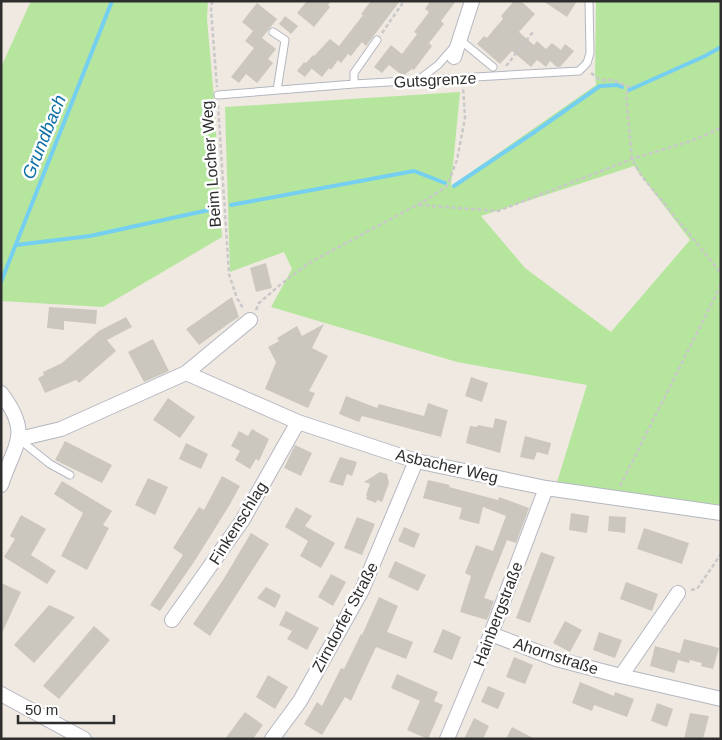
<svg xmlns="http://www.w3.org/2000/svg" width="722" height="740" font-family="Arial,sans-serif">
  <rect width="100%" height="100%" fill="#efe9e1"/>
  <!-- green -->
  <path fill="#b6e59e" fill-rule="evenodd" d="M31,1H208L207,19L214,98L222,237L103,307L1,301V67Z
    M596,1H721V505L618,492L557,482L587,385L457,362L271,307L292,269L284,252L230,272L225,107L460,92L451,186L596,85L595,74ZM634,166L690,240L611,332L525,268L481,216Z"/>
  <g fill="none" stroke-linecap="round" stroke-linejoin="round">
    <!-- stream -->
    <path stroke="#75cff0" stroke-width="4" d="M629,90L705,56L721,47
      M454,186L533,133L600,86L617,85L622,87
      M231,205L414,171L445,183
      M16,245L90,236L218,208
      M1,282L112,1"/>
  </g>
  <!-- building -->
  <path fill="#cbc7bf" d="M307,1H331L328,5L330,7L314,27L297,13Z
    M371,1H400L366,46L362,42L351,56L348,54L341,63L338,60L331,70L329,68L322,77L306,64L312,68L305,77L297,71L304,62L306,63L313,55L314,56L330,39L339,46L363,15L361,14Z
    M430,1H456L441,21L444,24L429,43L432,46L414,70L412,69L403,76L389,65L382,73L374,67L391,45L402,54L417,34L414,32L429,12L425,9Z
    M514,1H521L535,14L519,32L534,45L537,41L546,49L552,43L561,50L565,44L574,51L560,67H557L550,61L546,67L537,60L531,67L512,51L500,64L477,44L484,36L487,38L495,28L503,19L501,16Z
    M543,1H577L567,17Z
    M257,3L277,19L262,38L276,49L268,59L273,63L257,83L246,74L239,83L231,77L254,48L245,41L253,31L242,22Z
    M285,16L298,26L291,34L279,24Z
    M266,263L272,288L256,292L250,268Z
    M232,297L239,317L231,322L199,345L186,329Z
    M49,307L97,310L96,324L64,321V330L47,328Z
    M126,317L132,327L107,340L116,351L79,383L76,380L45,393L38,378L44,375L43,372L62,363L99,331Z
    M324,324L312,348L328,356L309,391L315,393L308,408L265,389L276,362L268,347L279,341L277,338L297,326L302,336Z
    M153,339L169,371L144,382L128,352Z
    M471,377L488,383L482,402L465,396Z
    M346,396L377,408L379,404L424,416L428,403L448,410L441,437L362,416L359,422L339,414Z
    M168,398L195,417L180,438L153,420Z
    M495,418L507,421L500,453L466,443L470,426L477,427L478,425L493,428Z
    M252,429L269,439L259,461L256,459L250,469L235,460L240,451L231,446L239,431L248,436Z
    M525,436L551,443L548,455L537,452L534,460L520,457Z
    M65,441L112,465L102,483L55,460Z
    M186,443L208,454L201,469L179,459Z
    M295,445L312,453L301,476L284,468Z
    M340,457L357,462L352,476L347,474L343,486L329,482Z
    M380,472L387,474L389,483L382,502L377,500L376,503L366,499L367,496L366,495L370,484L364,482Z
    M222,476L240,486L229,506L194,562L160,611L150,605L183,555L173,548L199,507L204,510Z
    M148,478L168,487L155,515L135,505Z
    M428,480L450,485L449,487L498,500L499,497L529,508L516,543L507,540L484,598L494,601L487,620L460,612L471,576L465,573L476,545L493,551L506,516L483,507L479,524L459,519L462,508L423,498Z
    M62,481L112,511L103,525L109,528L87,570L61,556L83,513L54,494Z
    M296,507L312,516L305,526L335,543L321,568L300,556L308,541L285,527Z
    M571,513L589,516L587,533L569,530Z
    M21,515L46,529L31,555L56,571L47,584L4,557L15,539L10,536Z
    M609,516L626,517L625,533L608,531Z
    M357,517L375,524L362,555L344,548Z
    M404,527L420,534L414,548L398,541Z
    M644,528L689,543L682,564L637,549Z
    M251,533L269,544L210,636L193,624L223,580Z
    M541,552L555,557L530,623L516,618Z
    M395,561L426,575L418,591L388,577Z
    M331,574L346,582L333,606L318,597Z
    M626,582L658,594L652,611L620,599Z
    M1,583L21,592L1,635Z
    M266,587L281,595L275,608L257,598Z
    M379,597L398,606L387,632L413,642L406,659L376,647L351,701L345,697L322,735L304,724L317,702L322,706L341,668L344,669L361,634L362,635Z
    M49,605L75,617L34,663L14,645Z
    M286,611L319,628L307,650L287,639L292,631L279,625Z
    M565,621L582,630L570,652L553,643Z
    M94,626L110,640L59,699L43,686Z
    M443,629L461,637L452,660L433,652Z
    M599,632L622,640L615,658L593,650Z
    M684,639L719,648L713,669L701,666L702,663L690,660L689,663L678,660Z
    M655,646L680,653L674,673L650,666Z
    M514,657L533,665L525,684L506,677Z
    M397,674L438,692L434,701L443,705L428,739L407,730L420,701L391,688Z
    M268,675L288,687L275,709L256,697Z
    M580,682L614,696L615,692L634,699L627,717L594,705L592,711L572,703Z
    M488,686L505,693L498,709L481,702Z
    M657,703L673,709L667,727L651,721Z
    M245,712L263,725L253,739H225Z
    M690,713L709,716L703,739H684Z
    M474,718L489,726L483,739H464Z
    M512,727L535,739H506Z"/>
  <g fill="none" stroke-linecap="round" stroke-linejoin="round">
    <defs>
      <path id="lane" d="M273,32L285,40L277,90
        M459,39L493,67
        M417,81L438,65L453,48
        M354,84V73L377,40
        M218,95L354,84L579,71L587,63L590,53L589,1
        M20,440L50,464L70,475"/>
      <path id="street" d="M454,57L472,1
        M186,373L298,422L416,461L546,488L721,513
        M1,393C32,434 15,443 1,485
        M19,439L61,429L186,373L250,320
        M172,620L242,521L298,422
        M491,634L556,659L621,676L721,699
        M621,676L678,593
        M1,694L84,739
        M272,739L300,701L362,590L416,461
        M447,739L491,634L546,488"/>
    </defs>
    <!-- lane casing -->
    <use href="#lane" stroke="#b4b7c1" stroke-width="9"/>
    <!-- street casing -->
    <use href="#street" stroke="#b4b7c1" stroke-width="16"/>
    <!-- path -->
    <path stroke="#c9c9c9" stroke-width="2.5" stroke-dasharray="4 2.5" stroke-linecap="butt" d="M212,1L211,10L217,87
      M382,33L404,1
      M506,66L533,32
      M591,73L600,80H613L629,87L626,95L632,159L641,175L721,273
      M218,105L229,274L237,298L243,308
      M419,205L498,211L632,159L694,140L721,128
      M256,310L259,303L281,284L309,263L428,199L447,186L457,160L465,118L463,86
      M620,486L721,285
      M691,590L697,589L721,554"/>
    <!-- lane -->
    <use href="#lane" stroke="#fff" stroke-width="7"/>
    <!-- street -->
    <use href="#street" stroke="#fff" stroke-width="14"/>
  </g>
  <g text-anchor="middle" dominant-baseline="central" stroke-width="5" stroke-linejoin="round" paint-order="stroke">
    <!-- street labels -->
    <g font-size="16" fill="#2e2e2e" stroke="#fff">
      <text transform="translate(435 80) rotate(-3)">Gutsgrenze</text>
      <text transform="translate(211 164) rotate(-94)">Beim Locher Weg</text>
      <text transform="translate(447 466) rotate(13)">Asbacher Weg</text>
      <text transform="translate(238 523) rotate(-58)">Finkenschlag</text>
      <text transform="translate(498 614) rotate(-69)">Hainbergstraße</text>
      <text transform="translate(345 617) rotate(-62)">Zirndorfer Straße</text>
      <text transform="translate(556 656) rotate(18)">Ahornstraße</text>
    </g>
    <!-- water labels -->
    <g font-size="18" font-style="italic" fill="#0d6fa3" stroke="#fff">
      <text transform="translate(44 137) rotate(-68)">Grundbach</text>
    </g>
  </g>
  <!-- border -->
  <rect width="722" height="740" fill="none" stroke="#2e2e2e" stroke-width="5"/>
  <!-- scale -->
  <path d="M18 715v8h96v-8" fill="none" stroke="#2e2e2e" stroke-width="2.5"/>
  <text x="25" y="715" font-size="15" fill="#2e2e2e" stroke="#ffffff" stroke-width="4" paint-order="stroke">50 m</text>
</svg>
